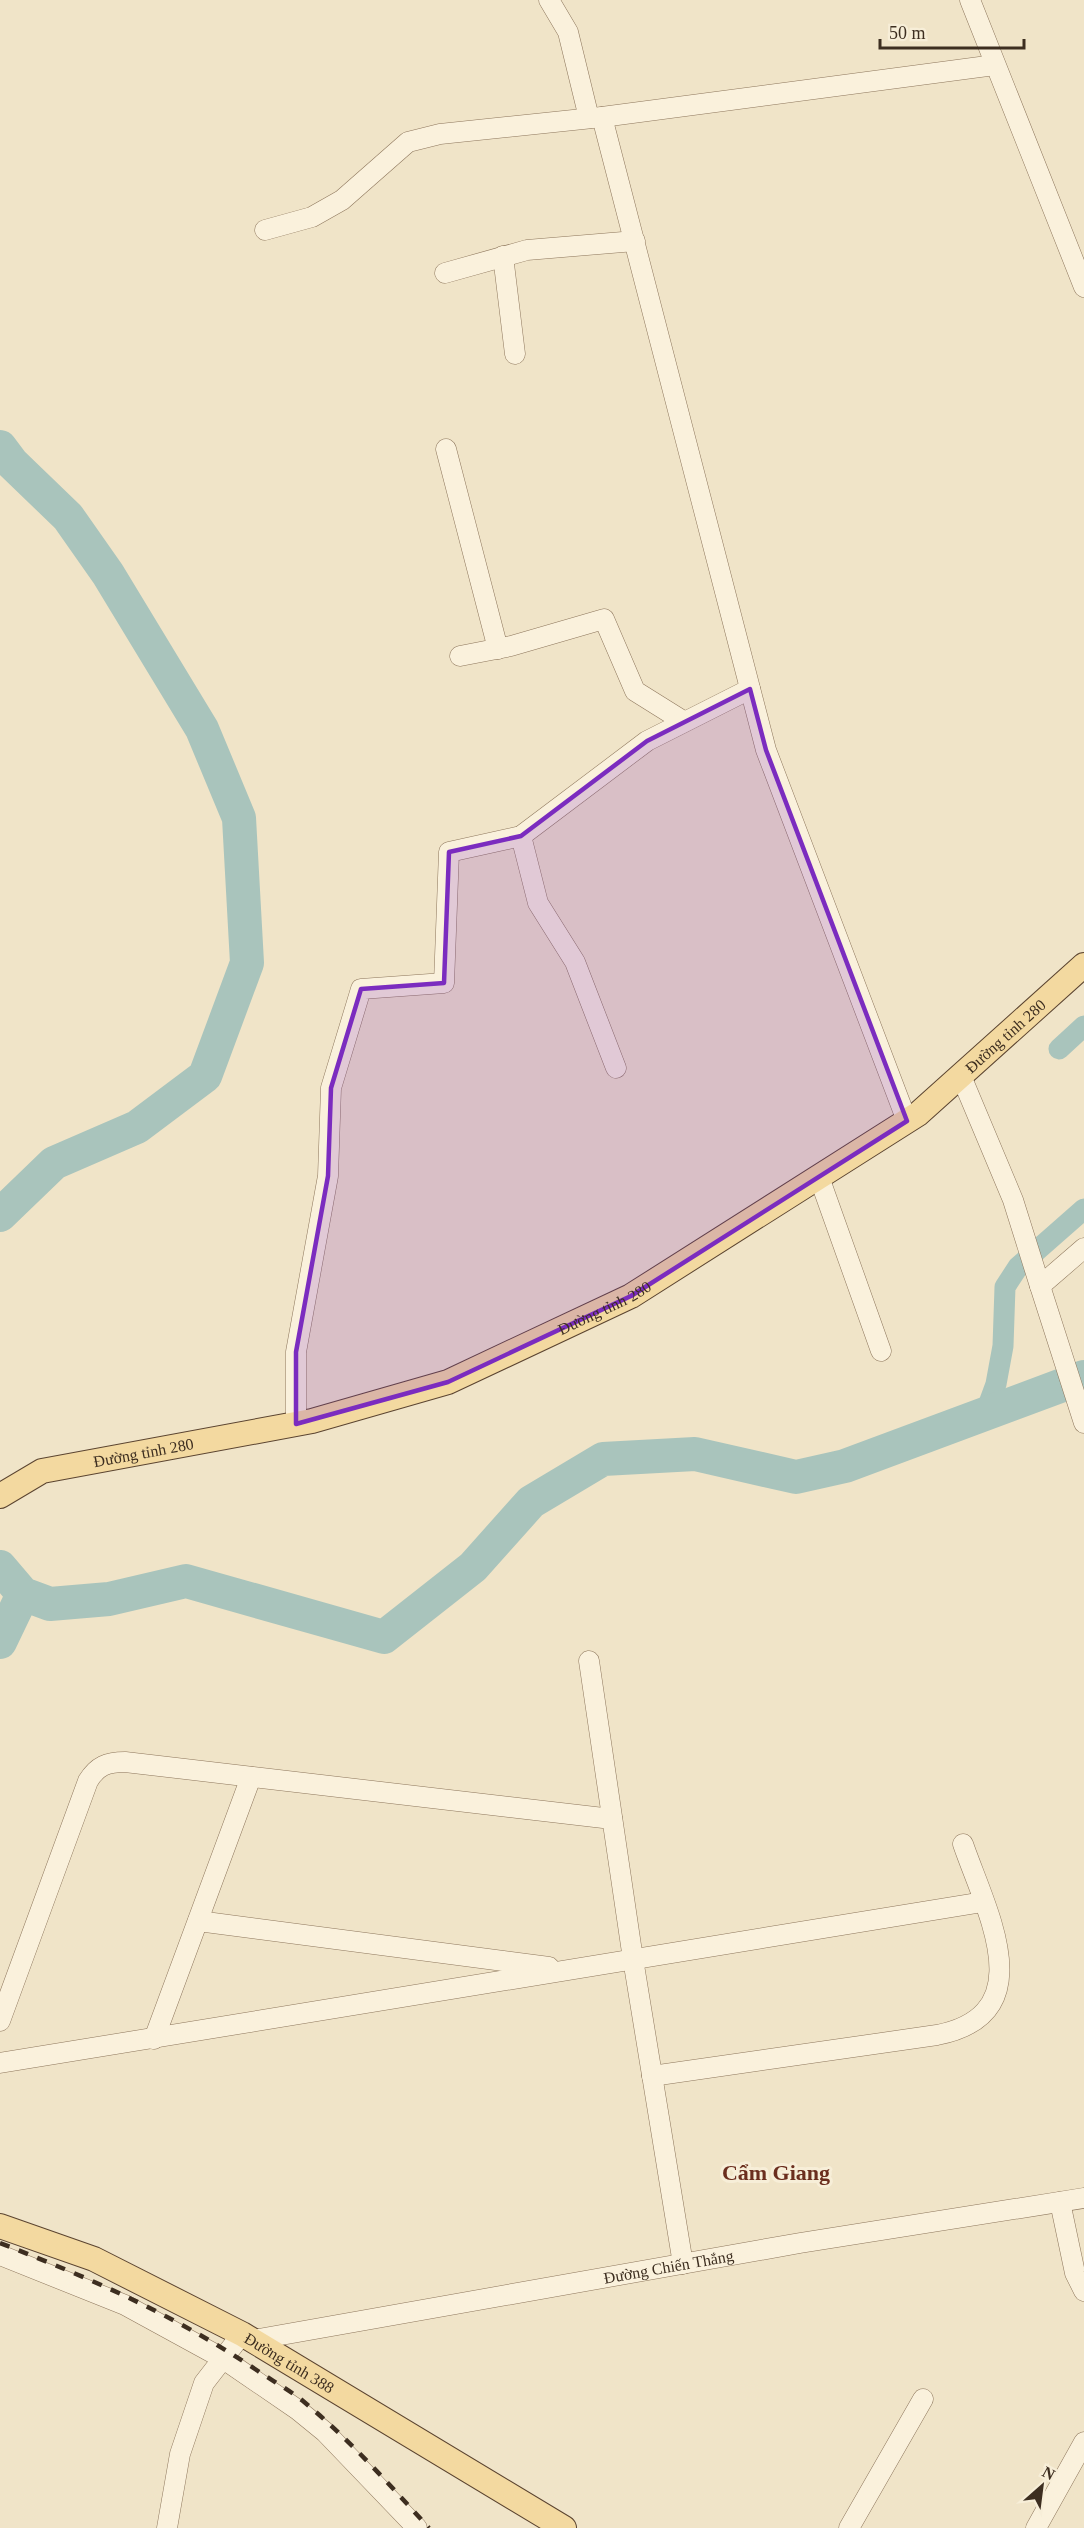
<svg xmlns="http://www.w3.org/2000/svg" width="1084" height="2528" font-family="Georgia,serif">
  <rect width="100%" height="100%" fill="#f0e4c8"/>
  <g fill="none" stroke-linecap="round" stroke-linejoin="round">
    <!-- canal -->
    <path stroke="#a9c4bc" stroke-width="21" d="M1059,1049L1084,1026
      M985,1414L996,1384L1003,1346L1005,1287L1018,1267L1084,1209"/>
    <!-- river -->
    <path stroke="#a9c4bc" stroke-width="34" d="M0,447L12,463L68,517L108,574L202,729L239,818L247,963L205,1076L137,1127L54,1163L0,1215
      M0,1567L23,1594L50,1604L109,1599L186,1581L384,1637L473,1567L531,1502L603,1459L695,1454L796,1477L845,1466L1084,1377
      M0,1642L23,1594"/>
    <defs>
      <g id="minor">
        <path d="M549,0L568,32L589,118"/>
        <path d="M970,0L1084,287"/>
        <path d="M602,117L766,750L907,1121"/>
        <path d="M265,230L312,217L342,200L408,142L440,134L602,117L995,65"/>
        <path d="M503,256L515,354"/>
        <path d="M445,273L527,250L635,241"/>
        <path d="M446,449L498,649"/>
        <path d="M460,656L511,646L604,619L635,691L683,721"/>
        <path d="M521,836L538,903L575,962L616,1068"/>
        <path d="M961,1076L1013,1200L1040,1286L1084,1248"/>
        <path d="M819,1177L881,1351"/>
        <path d="M1040,1286L1084,1423"/>
        <path d="M296,1424V1352L328,1176L331,1088L361,989L444,983L449,852L521,836L647,741L750,689"/>
        <path d="M589,1661L633,1959L683,2264"/>
        <path d="M198,1921L549,1967"/>
        <path d="M0,2021L88,1781C97,1766 107,1762 125,1762L612,1819"/>
        <path d="M154,2039L251,1777"/>
        <path d="M0,2063L983,1902"/>
        <path d="M652,2076L937,2035C1044,2014 986,1911 963,1844"/>
        <path d="M1060,2202L1075,2273L1084,2291"/>
        <path d="M0,2255L125,2305L222,2358L298,2410L325,2432L417,2528"/>
        <path id="s1" d="M253,2340L800,2243L1084,2198"/>
        <path d="M167,2528L180,2454L204,2383L242,2334"/>
        <path d="M849,2528L923,2399"/>
        <path d="M1036,2528L1084,2442"/>
      </g>
      <g id="major">
        <path id="s2" d="M0,1496L42,1471L312,1421L448,1382L631,1296L918,1114L1084,965"/>
        <path id="s3" d="M0,2226L94,2259L242,2334L564,2528"/>
      </g>
    </defs>
    <!-- minor casing -->
    <use href="#minor" stroke="#8d765c" stroke-width="21"/>
    <!-- major casing -->
    <use href="#major" stroke="#5b4430" stroke-width="26"/>
    <!-- minor -->
    <use href="#minor" stroke="#faf1dc" stroke-width="20"/>
    <!-- major -->
    <use href="#major" stroke="#f3d9a0" stroke-width="24"/>
    <!-- rail -->
    <path stroke="#3d2e20" stroke-width="4.5" stroke-dasharray="10 10" stroke-linecap="butt" d="M0,2243C94,2280 173,2314 258,2371C273,2381 289,2390 303,2401C349,2439 389,2484 429,2528"/>
  </g>
  <!-- marked area -->
  <path fill="#7b2cbf" fill-opacity="0.2" stroke="#7b2cbf" stroke-width="4.5" stroke-linejoin="round" d="M750,689L766,750L907,1121L631,1296L448,1382L296,1424V1352L328,1176L331,1088L361,989L444,983L449,852L521,836L647,741Z"/>
  <g text-anchor="middle" dominant-baseline="central" stroke-width="6" stroke-linejoin="round" paint-order="stroke">
    <!-- street labels -->
    <g font-size="16" fill="#3d2e20" stroke="#f7eed8">
      <text stroke="none"><textPath href="#s2" startOffset="1124">Đường tỉnh 280</textPath></text>
      <text stroke="none"><textPath href="#s2" startOffset="638">Đường tỉnh 280</textPath></text>
      <text stroke="none"><textPath href="#s2" startOffset="152">Đường tỉnh 280</textPath></text>
      <text stroke="none"><textPath href="#s1" startOffset="422">Đường Chiến Thắng</textPath></text>
      <text stroke="none"><textPath href="#s3" startOffset="321">Đường tỉnh 388</textPath></text>
    </g>
    <!-- district labels -->
    <g font-size="22" font-weight="bold" fill="#6b2e1e" stroke="#f7eed8">
      <text x="776" y="2172">Cẩm Giang</text>
    </g>
  </g>
  <!-- north arrow -->
  <g transform="translate(1042 2486) rotate(28)" stroke="#f7eed8" stroke-width="4.5" paint-order="stroke">
  <path d="M0-4.5L10 22L0 15L-10 22Z" fill="#3d2e20"/>
  <text y="-9" font-size="16" font-weight="bold" text-anchor="middle" fill="#3d2e20">N</text>
  </g>
  <!-- scale -->
  <path d="M880 39v9h144v-9" fill="none" stroke="#3d2e20" stroke-width="3"/>
  <text x="889" y="39" font-size="18" fill="#3d2e20" stroke="#f7eed8" stroke-width="4.5" paint-order="stroke">50 m</text>
</svg>
